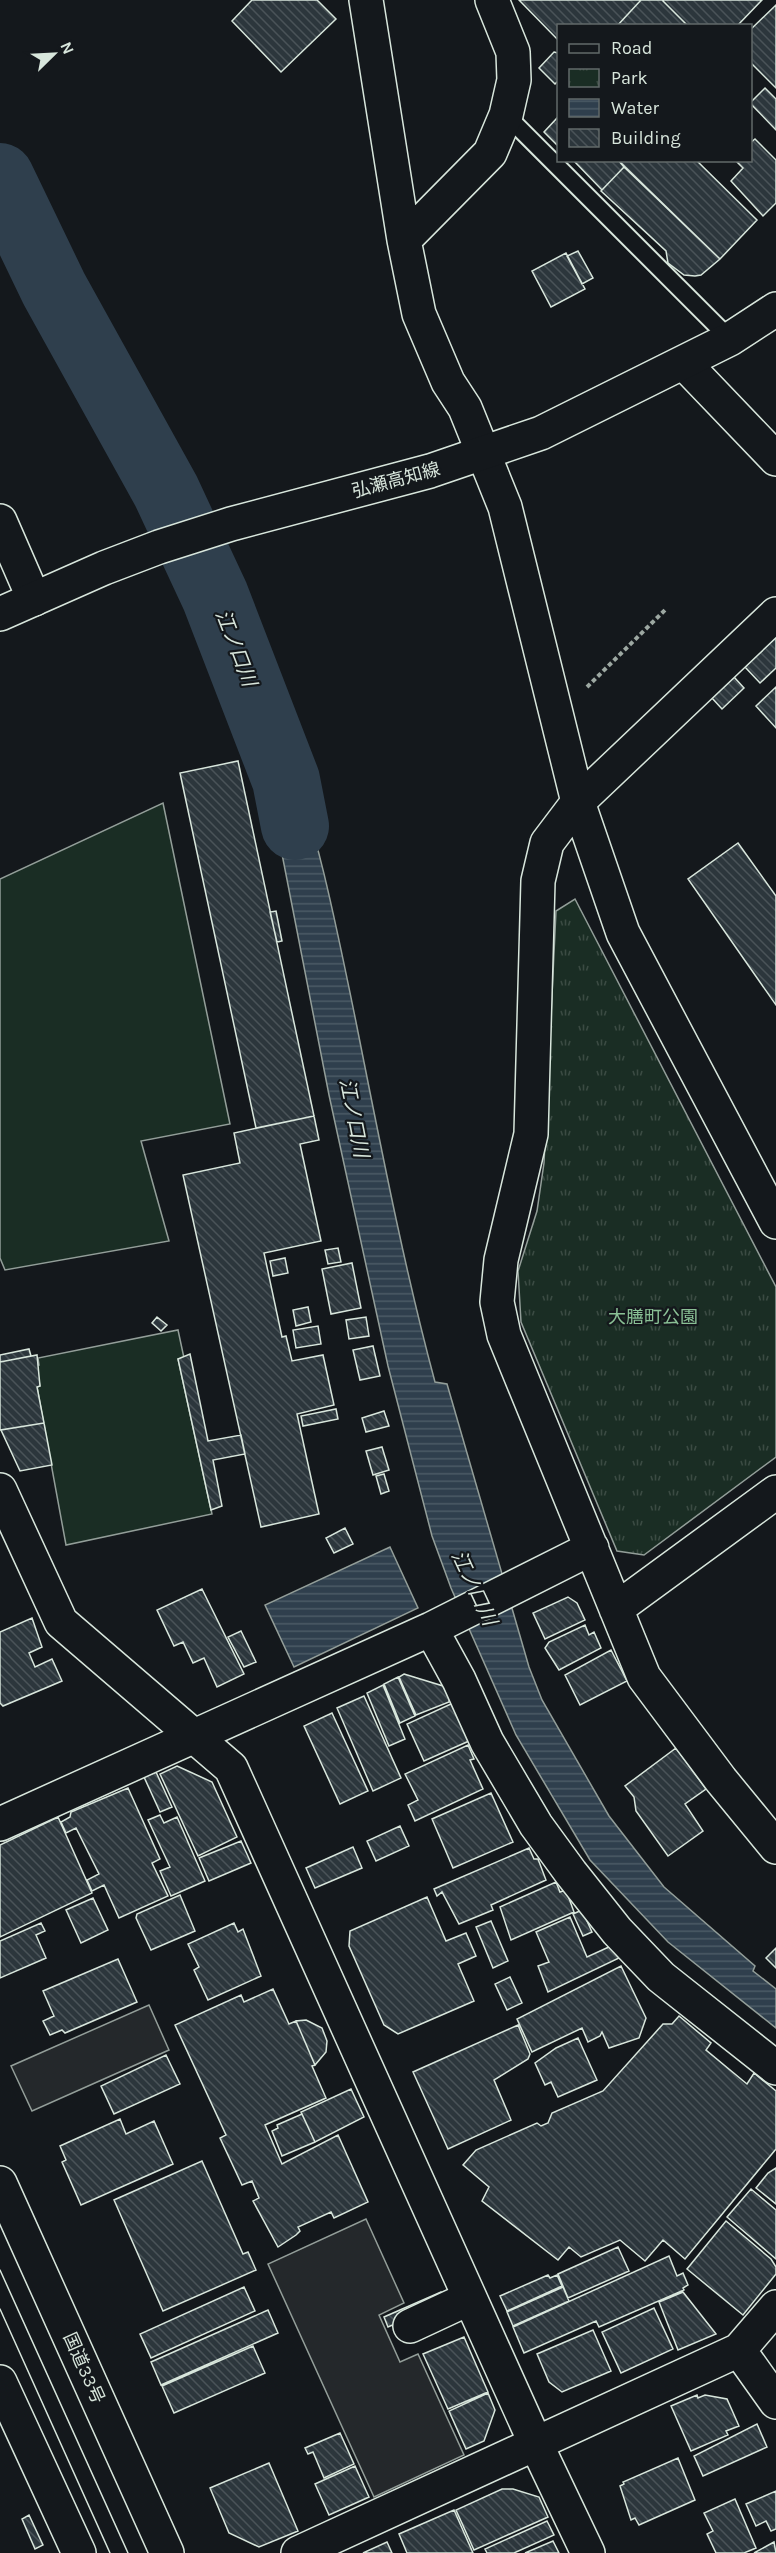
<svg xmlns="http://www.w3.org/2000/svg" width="776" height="2553" font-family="Karla,'Noto Sans JP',sans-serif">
  <defs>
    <pattern id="park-tufts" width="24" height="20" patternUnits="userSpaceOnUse" patternTransform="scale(1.5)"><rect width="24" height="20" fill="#1a2d24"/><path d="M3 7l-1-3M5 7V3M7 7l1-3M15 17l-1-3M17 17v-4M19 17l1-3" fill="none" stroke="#3b4b43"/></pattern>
    <pattern id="water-rules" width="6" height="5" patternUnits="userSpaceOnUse" patternTransform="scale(1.5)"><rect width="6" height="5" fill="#2f3f4d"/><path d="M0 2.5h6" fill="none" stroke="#4c5b66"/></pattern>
    <pattern id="building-back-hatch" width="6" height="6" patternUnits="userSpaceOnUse" patternTransform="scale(1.5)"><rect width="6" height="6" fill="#2c363c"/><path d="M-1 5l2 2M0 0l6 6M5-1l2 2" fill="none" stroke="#4a5358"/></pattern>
  </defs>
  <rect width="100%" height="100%" fill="#14181c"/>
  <!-- grass -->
  <path fill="#1a2d24" stroke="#939e99" stroke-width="1.5" d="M163,803L230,1124L141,1141L169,1241L5,1270L0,1258V879Z
    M178,1330L184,1358L178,1359L212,1514L66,1545L37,1387L40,1386L36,1365H39L38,1358Z"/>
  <!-- park -->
  <path fill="url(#park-tufts)" stroke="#939e99" stroke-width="1.5" d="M575,899L776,1287V1457L644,1555L617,1551L521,1322L518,1271L537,1211L544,1163L556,911Z"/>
  <!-- parking -->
  <path fill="#24282b" stroke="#939e99" stroke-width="1.5" d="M149,2005L169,2050L32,2111L11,2066Z
    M366,2219L404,2303L379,2315L400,2362L418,2354L464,2455L374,2497L268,2264Z"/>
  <!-- water -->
  <path fill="url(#water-rules)" stroke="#939e99" stroke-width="1.5" d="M283,735C317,829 336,924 356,1022C380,1142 403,1263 435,1382L447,1384L529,1667L542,1700L609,1816L664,1887L755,1966L753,1971L776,1989V2028L668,1942L590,1860L516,1735L451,1588L432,1536L388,1366L329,1095L274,813L254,737Z
    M390,1547L418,1608L294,1667L265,1605Z"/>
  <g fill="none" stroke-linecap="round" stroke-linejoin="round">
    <!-- river -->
    <path stroke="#2f3f4d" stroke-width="68" d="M0,177L54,289L166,491L215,596L286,780L295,826"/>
  </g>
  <!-- building -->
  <path fill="url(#building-back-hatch)" stroke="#d8e6dc" stroke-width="1.5" d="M252,0H317L336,19L281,72L232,21Z
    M519,0H641L617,26H558V40Z
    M641,0H662L688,26H617Z
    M662,0H762L737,26H688Z
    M776,5V88L750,62V30Z
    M554,52L558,53V81L555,84L539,68Z
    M765,88L776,99V130L750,103Z
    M558,117V146L544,132Z
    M755,139L776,160V203L763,216L731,181L743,168L735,160H750V143Z
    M573,160H618L624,167L602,190Z
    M618,160H696L757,220L720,259Z
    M624,167L720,259L701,275L695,276L684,275L668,263L666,251L601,191Z
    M578,251L593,278L582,284L567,256Z
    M566,253L585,289L551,307L532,271Z
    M776,637V668L760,683L745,667Z
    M734,677L744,688L722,709L712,698Z
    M776,687V728L756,706Z
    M238,761L314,1116L256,1128L180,773Z
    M738,843L776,896V1005L688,879Z
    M276,911L282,941L277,942L270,912Z
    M314,1116L319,1140L300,1144L321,1241L264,1253L282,1337L286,1336L292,1361L323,1355L334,1405L297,1414L319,1514L261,1527L183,1175L240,1163L234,1133Z
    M338,1248L341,1262L328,1264L325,1250Z
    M285,1258L288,1273L273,1276L270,1261Z
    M352,1263L361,1308L331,1314L322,1269Z
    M308,1307L311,1322L296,1326L293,1310Z
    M157,1317L167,1325L161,1331L152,1323Z
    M366,1317L369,1336L349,1339L346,1320Z
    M318,1326L321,1344L296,1348L293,1330Z
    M373,1346L380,1376L360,1380L353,1350Z
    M29,1349L31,1356L0,1362V1355Z
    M190,1354L208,1441L241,1435L245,1454L213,1460L222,1506L211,1510L178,1359Z
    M37,1355L40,1386L37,1387L44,1423L0,1430V1362Z
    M336,1409L338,1419L303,1426L301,1416Z
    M384,1411L389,1426L366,1432L362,1418Z
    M44,1423L52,1465L20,1471L1,1430Z
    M382,1447L389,1470L373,1475L366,1451Z
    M384,1474L389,1491L381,1494L376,1476Z
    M345,1528L353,1544L334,1553L326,1538Z
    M202,1589L244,1674L217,1687L204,1658L193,1663L183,1642L174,1646L157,1610Z
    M568,1597L577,1603L585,1620L545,1639L533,1613Z
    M32,1618L42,1647L29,1653L35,1667L52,1659L62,1681L3,1706L0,1703V1632Z
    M585,1625L589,1635L594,1632L601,1648L559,1670L545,1648L549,1642Z
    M241,1631L256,1662L244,1667L228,1637Z
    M611,1650L627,1681L580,1705L565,1675Z
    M404,1674L443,1686L450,1697L449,1702L416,1715L399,1677Z
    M398,1677L415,1716L400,1723L384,1684Z
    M383,1685L405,1739L389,1746L367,1693Z
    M364,1696L401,1778L373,1791L337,1708Z
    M453,1703L469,1741L424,1761L407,1724Z
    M332,1713L368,1791L340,1804L304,1726Z
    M468,1745L474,1759L470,1760L483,1789L415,1821L408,1805L418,1800L405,1774Z
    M676,1748L706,1789L685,1804L703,1831L668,1856L636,1811L634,1797L625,1786Z
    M177,1766L212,1782L237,1837L198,1856L160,1774Z
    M156,1772L172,1807L160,1812L144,1777Z
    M128,1788L160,1859L152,1863L168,1896L119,1918L104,1885L92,1891L87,1880L99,1874L76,1828L66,1833L61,1822L70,1817L71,1812Z
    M491,1793L513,1842L453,1868L432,1819Z
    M160,1815L164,1823L177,1817L205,1881L171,1896L160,1871L170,1867L148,1820Z
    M58,1817L92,1893L0,1937V1845Z
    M400,1826L409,1846L376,1861L367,1841Z
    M241,1841L251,1863L209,1881L199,1858Z
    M353,1847L362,1868L315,1888L306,1868Z
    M529,1848L534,1859H538L546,1880L491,1905L493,1910L459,1924L442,1892L437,1896L434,1889Z
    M556,1882L560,1892L566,1890L574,1912L511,1940L500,1907Z
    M180,1895L195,1931L151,1950L136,1918L137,1914Z
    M427,1897L446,1941L466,1933L476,1956L458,1964L474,2001L398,2034L384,2025L349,1946L350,1931Z
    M93,1898L108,1930L81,1943L66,1910Z
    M582,1910L592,1932L583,1936L573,1914Z
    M570,1917L587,1957L611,1946L619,1958L548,1992L538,1966L549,1962L536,1932Z
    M491,1921L508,1961L493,1968L476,1927Z
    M41,1923L45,1931L36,1935L46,1958L0,1978V1941Z
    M234,1923L238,1932L243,1929L261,1976L208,2000L194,1970L199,1967L188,1944Z
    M776,1948V1968L766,1958Z
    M118,1959L137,2002L65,2033L62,2030L50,2035L43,2021L54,2016L43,1991Z
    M621,1966L646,2018L639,2038L609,2048L602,2032L600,2036L588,2042L582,2028L532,2052L517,2019Z
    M510,1977L522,2003L507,2010L495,1984Z
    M273,1989L289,2024L296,2021L315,2065L312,2066L326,2098L265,2125L282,2164L338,2135L368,2202L334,2218L331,2212L298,2227L300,2231L296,2235L278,2247L253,2201L259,2198L252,2181L242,2185L220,2138L226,2135L175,2025L241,1995L244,2002Z
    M679,2016L711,2043L706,2050L747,2084L754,2073L776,2091V2149L685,2259L663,2240L645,2261L620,2240L581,2257L569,2247L558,2260L482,2201L489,2187L463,2165L476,2150L537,2123L541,2126L548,2123L552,2113L603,2091L663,2024H672Z
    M306,2020L322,2028L327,2041L326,2052L315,2065L296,2021Z
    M518,2025L530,2054L528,2059L494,2080L511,2120L448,2149L413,2072Z
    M578,2038L597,2080L558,2097L551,2082L545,2085L535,2063L556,2048Z
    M166,2055L180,2084L114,2114L101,2086Z
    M351,2089L364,2117L315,2142L301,2112Z
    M302,2114L315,2142L282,2156L272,2131L278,2128L277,2125Z
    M120,2119L126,2134L154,2121L173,2164L81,2205L62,2162L66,2160L60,2146Z
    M202,2161L243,2254L248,2252L256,2270L163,2311L114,2200Z
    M776,2168V2204L756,2188L768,2173Z
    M751,2189L776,2210V2259L727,2217Z
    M726,2221L771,2259L776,2267V2274L743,2315L687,2269Z
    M618,2247L629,2271L568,2298L558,2274Z
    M669,2256L677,2276L683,2273L688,2285L683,2288L684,2290L599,2327L596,2321L524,2353L513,2327Z
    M548,2275L550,2278L557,2275L562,2286L507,2311L500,2296Z
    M244,2287L255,2311L151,2358L140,2334Z
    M563,2287L569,2301L513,2326L507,2312Z
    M441,2292L445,2302L388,2327L384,2317Z
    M683,2292L716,2334L678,2350L659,2302Z
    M654,2308L673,2349L621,2373L602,2332Z
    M268,2310L278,2333L161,2385L151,2362Z
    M593,2330L611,2371L562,2392L549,2382L537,2354Z
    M464,2337L488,2392L448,2409L423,2354Z
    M253,2346L265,2373L174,2413L162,2386Z
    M488,2393L495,2410L484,2441L466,2449L449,2411Z
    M697,2395L698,2398L705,2395L727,2399L739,2426L726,2431L728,2435L691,2451L671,2406Z
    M757,2424L767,2447L703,2476L694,2456Z
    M340,2433L354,2464L324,2478L313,2452L308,2454L305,2448Z
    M678,2458L695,2500L639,2525L635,2518L631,2520L620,2486L624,2484L623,2482Z
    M269,2463L298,2531L259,2547L229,2533L210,2488Z
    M355,2466L369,2497L329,2515L315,2484Z
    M502,2489H513L539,2497L548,2517L474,2550L456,2510Z
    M776,2491V2529L771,2531L766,2521L756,2526L746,2504Z
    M735,2499L756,2548L744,2553H716L707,2534L713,2531L704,2513Z
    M454,2510L473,2553H407L399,2534Z
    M29,2515L43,2545L35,2549L22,2519Z
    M547,2521L554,2535L514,2553H487L485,2549Z
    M553,2541L559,2553H525Z
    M387,2542L392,2553H363Z
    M774,2542L776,2553H754Z"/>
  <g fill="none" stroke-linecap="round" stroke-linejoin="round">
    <defs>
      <path id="lane" d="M506,115L730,339"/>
      <path id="street" d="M366,0L404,240L419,314L448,382L465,408L505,507L578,802L623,933L776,1222
        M404,240L490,153L506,115L514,80L513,52L492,0
        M684,363L776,459
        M0,521L34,599
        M776,614L578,802L547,843L538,881L531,1134L501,1260L497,1302L504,1335L644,1677L721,1780L776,1847
        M0,1490L61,1622L231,1768L535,2442L588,2553
        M616,1609L776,1492
        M431,1629L459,1680L487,1742L536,1825L571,1873L617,1931L661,1977L776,2068
        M0,1824L431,1629L592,1548
        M410,2326L470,2298
        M739,2350L776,2402
        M298,2553L739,2350L776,2307"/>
      <path id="secondary" d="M0,614L104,568L159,547L231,524L430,471L541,433L730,339L776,309"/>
      <path id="highway" d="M0,2183L167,2553
        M0,2382L79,2553"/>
    </defs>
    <!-- lane casing -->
    <use href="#lane" stroke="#d8e6dc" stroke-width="20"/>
    <!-- street casing -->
    <use href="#street" stroke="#d8e6dc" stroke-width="36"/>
    <!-- secondary casing -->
    <use href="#secondary" stroke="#d8e6dc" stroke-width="36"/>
    <!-- highway casing -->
    <use href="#highway" stroke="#d8e6dc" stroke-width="36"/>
    <!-- path -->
    <path stroke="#9da8a2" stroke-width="4" stroke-dasharray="4.5 3" stroke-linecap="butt" d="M587,687L665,610"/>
    <!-- lane -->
    <use href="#lane" stroke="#14181c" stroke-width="16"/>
    <!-- street -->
    <use href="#street" stroke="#14181c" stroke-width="33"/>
    <!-- secondary -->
    <use href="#secondary" stroke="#14181c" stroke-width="33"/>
    <!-- highway -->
    <use href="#highway" stroke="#14181c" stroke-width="33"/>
    <!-- tram -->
    <path stroke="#d8e6dc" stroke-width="1.5" d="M0,2270L128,2553
      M0,2309L110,2553"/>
  </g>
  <g text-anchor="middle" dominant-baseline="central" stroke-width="4.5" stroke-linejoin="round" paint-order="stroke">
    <!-- street labels -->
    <g font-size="18" fill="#d8e6dc" stroke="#14181c">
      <text transform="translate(396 480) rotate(-15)">弘瀬高知線</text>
      <text transform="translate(84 2368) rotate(66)">国道33号</text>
    </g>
    <!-- park labels -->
    <g font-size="18" fill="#8ac095" stroke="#14181c">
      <text x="653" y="1317">大膳町公園</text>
    </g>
    <!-- water labels -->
    <g font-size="20" font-style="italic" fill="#d8e6dc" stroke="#14181c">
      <text transform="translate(236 648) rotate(69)">江ノ口川</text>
      <text transform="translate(354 1118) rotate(79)">江ノ口川</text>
      <text transform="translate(474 1588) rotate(65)">江ノ口川</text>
    </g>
  </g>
  <!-- legend -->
  <rect x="557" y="24" width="195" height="138" fill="#14181c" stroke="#626a69" stroke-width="1.5"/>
  <rect x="569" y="44" width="30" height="9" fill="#14181c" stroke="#626a69" stroke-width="1.5"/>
  <text x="611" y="54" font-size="18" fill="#d8e6dc">Road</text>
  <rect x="569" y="69" width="30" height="18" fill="url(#park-tufts)" stroke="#626a69" stroke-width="1.5"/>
  <text x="611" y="84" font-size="18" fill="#d8e6dc">Park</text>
  <rect x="569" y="99" width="30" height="18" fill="url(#water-rules)" stroke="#626a69" stroke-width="1.5"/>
  <text x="611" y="114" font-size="18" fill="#d8e6dc">Water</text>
  <rect x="569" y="129" width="30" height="18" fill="url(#building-back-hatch)" stroke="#626a69" stroke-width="1.5"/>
  <text x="611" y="144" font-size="18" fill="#d8e6dc">Building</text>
  <!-- north arrow -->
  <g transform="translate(54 54) rotate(66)" stroke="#14181c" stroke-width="4.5" paint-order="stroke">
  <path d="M0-4.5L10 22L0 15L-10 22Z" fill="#d8e6dc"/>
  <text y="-9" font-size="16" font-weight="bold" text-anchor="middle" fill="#d8e6dc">N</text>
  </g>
</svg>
